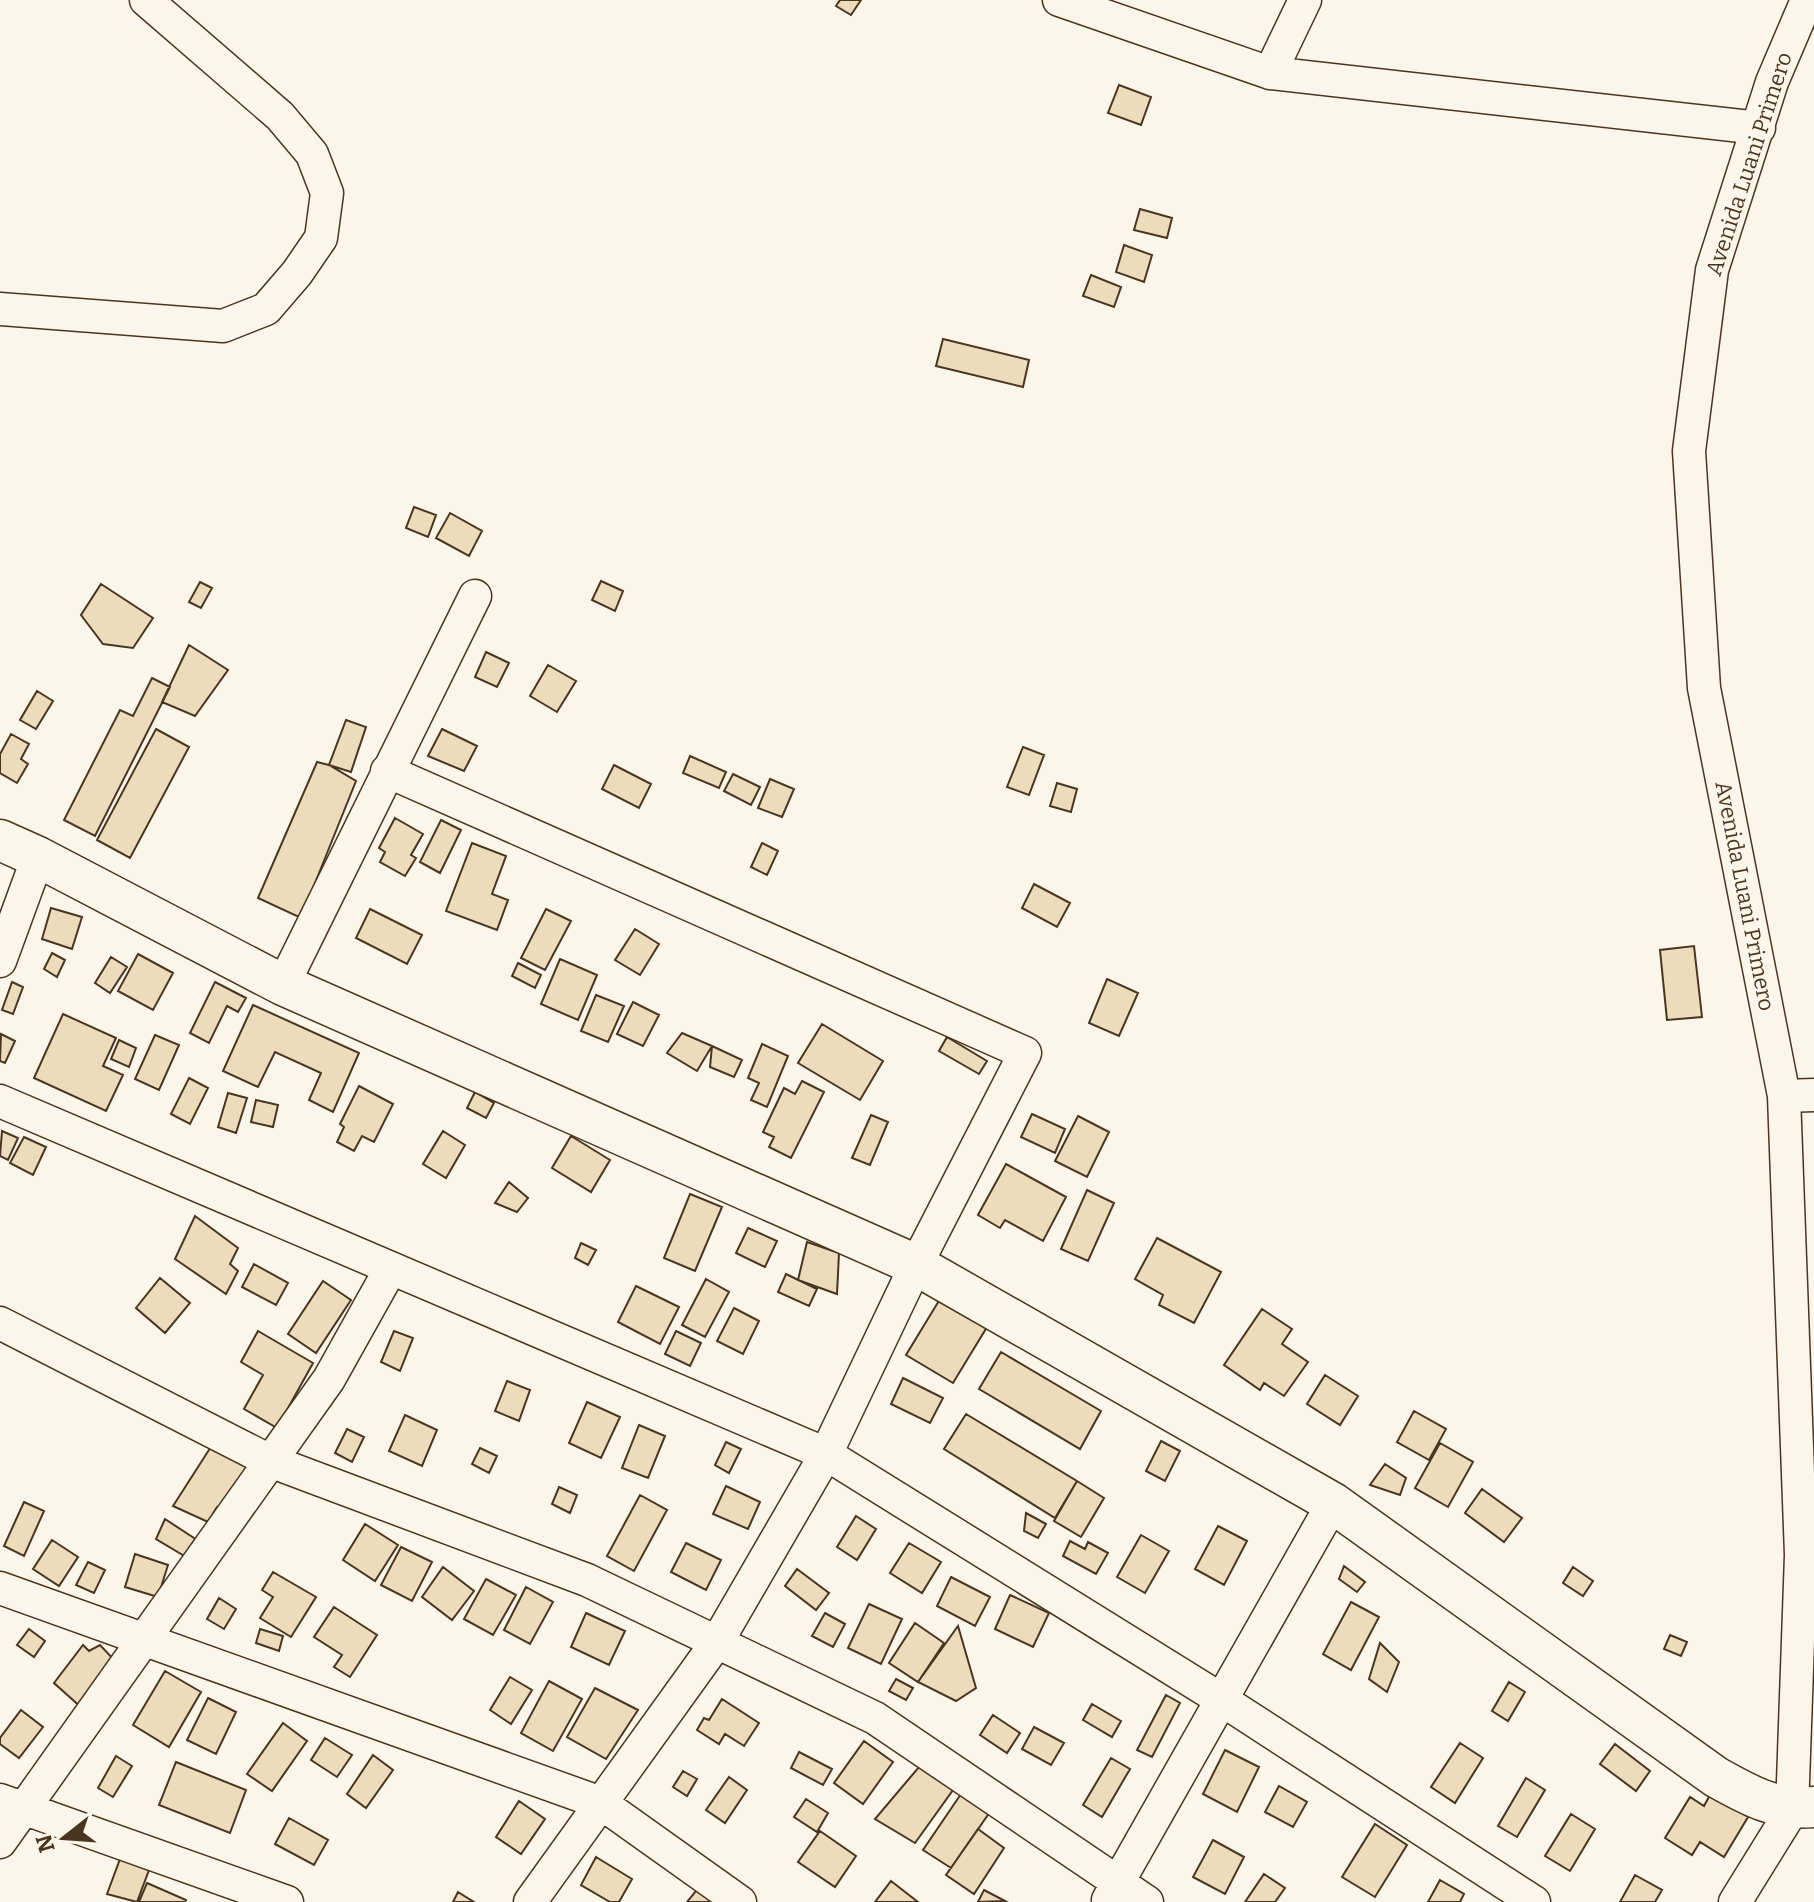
<svg xmlns="http://www.w3.org/2000/svg" width="1814" height="1902" font-family="Bitter,serif">
  <rect width="100%" height="100%" fill="#fbf6e9"/>
  <!-- building -->
  <path fill="#ecdcbc" stroke="#4a3520" stroke-width="2" d="M840,0H861L851,15L836,6Z
    M1119,85L1151,97L1141,125L1108,113Z
    M1140,209L1172,218L1167,238L1134,230Z
    M1124,245L1152,255L1144,282L1116,272Z
    M1091,275L1121,287L1114,307L1083,296Z
    M943,339L1029,360L1023,387L936,366Z
    M414,507L436,515L428,537L406,528Z
    M450,513L482,531L469,556L436,538Z
    M601,581L623,591L615,611L592,600Z
    M200,582L212,588L201,608L189,602Z
    M101,584L153,618L133,648L103,644L81,615Z
    M189,645L228,670L195,716L162,702Z
    M486,652L509,663L497,687L475,677Z
    M548,665L576,681L557,712L530,696Z
    M152,678L170,687L95,836L64,820L120,710L133,716Z
    M37,691L53,701L36,729L20,720Z
    M346,720L366,727L351,772L329,765Z
    M156,729L189,747L130,858L97,840Z
    M442,729L477,746L464,771L428,756Z
    M11,734L29,744L21,759L28,764L17,783L0,773V754Z
    M1023,747L1044,755L1029,795L1007,787Z
    M690,756L726,772L719,788L683,773Z
    M317,762L329,765L356,781L301,918L258,898Z
    M614,765L651,784L639,808L602,789Z
    M733,774L760,787L751,805L724,791Z
    M770,779L794,789L782,817L758,808Z
    M1057,783L1077,789L1071,812L1050,806Z
    M395,818L423,834L411,855L416,858L405,876L380,862L385,852L379,848Z
    M441,820L461,830L440,873L420,862Z
    M472,843L506,856L492,894L508,900L497,930L446,911Z
    M762,843L778,851L767,875L751,867Z
    M1034,884L1070,903L1057,927L1022,908Z
    M51,908L82,917L72,949L42,939Z
    M370,909L422,935L407,964L356,938Z
    M546,909L571,921L545,970L521,958Z
    M635,929L659,944L640,975L615,960Z
    M1694,946L1702,1017L1667,1020L1660,950Z
    M52,953L65,960L57,977L44,969Z
    M138,954L173,973L153,1010L118,991Z
    M111,957L127,967L110,993L95,983Z
    M560,959L597,975L578,1020L541,1004Z
    M518,963L541,975L535,988L512,976Z
    M1107,979L1138,993L1119,1036L1089,1023Z
    M12,982L23,987L13,1014L2,1010Z
    M215,982L246,998L238,1012L227,1006L209,1043L190,1033Z
    M596,995L624,1006L608,1042L581,1031Z
    M633,1002L659,1015L643,1046L617,1034Z
    M253,1005L359,1053L333,1112L309,1100L321,1073L275,1052L258,1087L223,1071Z
    M63,1014L116,1038L103,1066L123,1075L106,1111L34,1078Z
    M822,1024L883,1061L860,1100L798,1063Z
    M682,1033L712,1046L697,1071L667,1053Z
    M1,1034L15,1041L5,1063L0,1061Z
    M155,1035L179,1045L159,1090L135,1079Z
    M947,1037L987,1061L979,1074L939,1051Z
    M119,1040L136,1048L129,1067L111,1059Z
    M762,1044L788,1056L767,1107L751,1100L759,1083L748,1078Z
    M712,1046L742,1060L734,1077L710,1067Z
    M189,1078L208,1088L190,1124L171,1114Z
    M802,1081L824,1092L791,1158L769,1147L774,1137L763,1132L784,1088L795,1094Z
    M359,1086L393,1104L374,1142L362,1136L354,1151L337,1142L344,1127L340,1124Z
    M475,1092L494,1103L486,1118L467,1108Z
    M228,1093L247,1098L236,1133L218,1127Z
    M256,1100L278,1105L273,1127L251,1122Z
    M1032,1114L1065,1129L1055,1153L1021,1137Z
    M871,1115L888,1122L870,1165L852,1158Z
    M1078,1116L1109,1132L1087,1177L1055,1161Z
    M2,1131L18,1138L8,1160L0,1156Z
    M443,1131L465,1145L446,1178L423,1164Z
    M571,1136L610,1160L591,1192L552,1168Z
    M24,1137L46,1147L33,1175L10,1163Z
    M1006,1164L1066,1197L1043,1241L1005,1220L1000,1228L978,1215Z
    M509,1182L528,1198L517,1212L495,1203Z
    M1087,1190L1114,1203L1088,1261L1061,1249Z
    M690,1194L722,1207L695,1271L664,1258Z
    M195,1216L238,1248L230,1264L238,1271L226,1294L175,1259Z
    M748,1228L777,1241L765,1267L736,1253Z
    M1157,1238L1221,1272L1194,1323L1159,1305L1163,1295L1135,1279Z
    M807,1242L839,1253L837,1294L798,1280Z
    M581,1243L596,1250L588,1265L575,1258Z
    M254,1264L288,1283L276,1305L242,1287Z
    M786,1274L817,1289L809,1306L778,1292Z
    M160,1278L190,1303L165,1333L136,1308Z
    M706,1279L729,1292L705,1337L682,1325Z
    M323,1281L351,1300L316,1353L288,1334Z
    M636,1286L679,1307L660,1344L618,1322Z
    M940,1299L987,1327L953,1383L906,1355Z
    M734,1308L759,1321L743,1354L717,1341Z
    M1262,1309L1292,1329L1282,1344L1308,1362L1284,1396L1264,1383L1260,1390L1224,1365Z
    M258,1331L313,1363L277,1428L244,1409L263,1375L241,1362Z
    M394,1331L413,1338L400,1371L381,1362Z
    M676,1331L701,1343L690,1366L665,1354Z
    M1001,1352L1101,1411L1080,1449L979,1389Z
    M1325,1375L1358,1396L1340,1425L1307,1404Z
    M903,1378L943,1398L930,1423L891,1404Z
    M507,1381L530,1390L519,1421L495,1411Z
    M587,1402L620,1417L601,1458L569,1443Z
    M1414,1411L1446,1429L1429,1460L1397,1442Z
    M966,1414L1077,1481L1055,1518L944,1449Z
    M405,1415L437,1430L422,1466L389,1451Z
    M639,1425L665,1436L648,1478L622,1468Z
    M347,1429L364,1437L352,1462L335,1453Z
    M1161,1441L1180,1451L1165,1481L1146,1471Z
    M214,1442L248,1463L228,1508L217,1507L208,1522L173,1506Z
    M726,1442L741,1449L729,1473L715,1465Z
    M1440,1443L1473,1462L1448,1507L1415,1488Z
    M480,1448L497,1456L489,1473L472,1464Z
    M1385,1464L1406,1478L1400,1495L1370,1485Z
    M1077,1481L1104,1498L1081,1537L1054,1521Z
    M726,1486L760,1502L748,1529L713,1514Z
    M559,1487L577,1495L570,1513L552,1504Z
    M1482,1489L1522,1518L1504,1542L1465,1513Z
    M640,1495L667,1510L634,1571L607,1556Z
    M24,1502L44,1511L24,1556L4,1546Z
    M1026,1513L1046,1524L1038,1538L1024,1531Z
    M856,1516L876,1529L857,1560L837,1547Z
    M165,1519L197,1540L186,1557L156,1539Z
    M365,1524L398,1545L375,1581L343,1560Z
    M1218,1526L1247,1541L1224,1585L1195,1569Z
    M1141,1535L1169,1551L1145,1593L1117,1577Z
    M52,1540L78,1557L59,1586L33,1569Z
    M1070,1541L1085,1549L1088,1542L1108,1553L1096,1574L1063,1556Z
    M686,1543L721,1560L706,1590L671,1572Z
    M909,1543L941,1562L922,1593L890,1573Z
    M401,1547L432,1562L412,1601L381,1585Z
    M135,1554L168,1565L158,1597L125,1587Z
    M88,1562L105,1570L94,1593L76,1585Z
    M1344,1566L1365,1582L1357,1592L1339,1579Z
    M443,1567L474,1591L452,1620L422,1597Z
    M1573,1567L1593,1581L1583,1596L1563,1583Z
    M797,1569L829,1593L816,1610L785,1586Z
    M273,1572L316,1597L291,1637L260,1618L273,1597L262,1590Z
    M951,1577L990,1597L975,1626L937,1606Z
    M486,1579L516,1595L493,1635L464,1619Z
    M526,1587L553,1602L530,1644L504,1630Z
    M1010,1595L1049,1613L1033,1647L995,1629Z
    M219,1598L236,1609L224,1629L207,1619Z
    M1351,1602L1379,1617L1351,1670L1323,1654Z
    M869,1604L902,1619L881,1664L848,1648Z
    M334,1607L377,1635L350,1677L334,1667L342,1655L314,1637Z
    M586,1613L625,1631L609,1665L571,1647Z
    M825,1613L845,1624L833,1647L812,1636Z
    M915,1623L944,1643L918,1682L889,1663Z
    M958,1626L976,1688L956,1701L918,1682Z
    M29,1629L45,1641L34,1657L17,1645Z
    M260,1629L283,1636L279,1651L256,1643Z
    M1670,1635L1687,1642L1681,1656L1664,1649Z
    M1380,1643L1399,1662L1387,1692L1369,1679Z
    M83,1645L89,1651L100,1645L117,1663L83,1709L54,1683Z
    M165,1671L201,1692L169,1747L133,1725Z
    M510,1677L532,1690L511,1724L490,1710Z
    M896,1679L913,1688L906,1700L889,1691Z
    M549,1681L582,1699L553,1751L521,1733Z
    M1509,1682L1525,1692L1508,1721L1492,1711Z
    M595,1688L638,1710L606,1759L567,1737Z
    M1166,1695L1180,1703L1152,1757L1137,1750Z
    M208,1698L236,1712L216,1754L187,1740Z
    M722,1699L759,1723L744,1746L725,1734L719,1744L697,1730L704,1718L709,1720Z
    M1092,1704L1121,1721L1112,1737L1083,1720Z
    M21,1710L43,1727L19,1758L0,1744V1738Z
    M993,1715L1020,1733L1007,1753L980,1735Z
    M283,1723L307,1741L272,1791L247,1774Z
    M1034,1727L1064,1743L1051,1765L1022,1749Z
    M325,1738L352,1755L337,1777L311,1760Z
    M864,1741L893,1762L863,1804L834,1783Z
    M1460,1743L1483,1758L1455,1803L1431,1787Z
    M1615,1744L1650,1771L1636,1791L1600,1764Z
    M1225,1750L1259,1767L1237,1812L1203,1794Z
    M799,1752L832,1769L823,1785L791,1768Z
    M373,1755L393,1770L366,1808L347,1794Z
    M116,1756L132,1766L113,1797L98,1788Z
    M1111,1758L1130,1769L1102,1817L1083,1805Z
    M176,1762L246,1790L230,1833L159,1805Z
    M919,1767L953,1790L915,1843L875,1819Z
    M683,1771L697,1779L687,1796L673,1787Z
    M729,1777L747,1790L725,1823L706,1810Z
    M1526,1778L1545,1790L1517,1837L1498,1826Z
    M1279,1786L1307,1802L1293,1827L1265,1812Z
    M963,1791L992,1809L951,1868L923,1850Z
    M1711,1793L1748,1817L1724,1857L1700,1842L1692,1855L1665,1838L1690,1797L1704,1806Z
    M806,1799L828,1813L817,1832L794,1817Z
    M519,1801L545,1819L521,1854L496,1837Z
    M1571,1814L1595,1829L1570,1871L1545,1856Z
    M289,1818L328,1840L314,1865L275,1844Z
    M1375,1824L1407,1845L1375,1897L1342,1877Z
    M978,1829L1004,1848L974,1894L946,1875Z
    M820,1831L856,1856L835,1887L798,1862Z
    M1213,1840L1244,1857L1225,1894L1193,1877Z
    M596,1857L632,1879L619,1902H610L581,1885Z
    M120,1859L149,1870L137,1902L107,1894Z
    M1264,1874L1285,1888L1275,1902H1245Z
    M1635,1875L1662,1890L1655,1902H1620Z
    M1440,1880L1464,1894L1460,1902H1428Z
    M891,1881L918,1902H875Z
    M147,1883L186,1900L185,1902H139Z
    M700,1886L714,1902H687Z
    M984,1890L1005,1901L978,1902Z
    M458,1892L474,1902H453Z"/>
  <g fill="none" stroke-linecap="round" stroke-linejoin="round">
    <defs>
      <path id="minor" d="M1059,0L1270,73L1759,128
        M1270,73L1305,0
        M0,309L223,326L266,309L297,273L321,238L327,193L312,154L280,116L146,0
        M387,771L1025,1053L916,1265L826,1454L717,1642L530,1902
        M0,961L38,857
        M283,985L475,596
        M1784,1096L1814,1095
        M0,1101L826,1454L1222,1700L1534,1902
        M0,1323L270,1461L587,1580L875,1718L1147,1902
        M0,1588L601,1803L740,1902
        M0,1800L287,1902
        M0,1842L329,1379L391,1268
        M1108,1900L1333,1503
        M1735,1902L1792,1810L1801,1555L1784,1096L1704,688L1689,451L1712,270L1772,82L1807,0"/>
      <path id="tertiary" d="M0,840L38,857L283,985L916,1265L1333,1503L1716,1777C1748,1795 1776,1811 1814,1807"/>
    </defs>
    <!-- minor casing -->
    <use href="#minor" stroke="#4a3520" stroke-width="35"/>
    <!-- tertiary casing -->
    <use href="#tertiary" stroke="#4a3520" stroke-width="43"/>
    <!-- minor -->
    <use href="#minor" stroke="#fbf6e9" stroke-width="32"/>
    <!-- tertiary -->
    <use href="#tertiary" stroke="#fbf6e9" stroke-width="40"/>
  </g>
  <g text-anchor="middle" dominant-baseline="central" stroke-width="6" stroke-linejoin="round" paint-order="stroke">
    <!-- street labels -->
    <g font-size="22" fill="#4a3520" stroke="#fbf6e9">
      <text transform="translate(1749 164) rotate(-72)">Avenida Luani Primero</text>
      <text transform="translate(1745 896) rotate(79)">Avenida Luani Primero</text>
    </g>
  </g>
  <!-- north arrow -->
  <g transform="translate(64 1838) rotate(253)" stroke="#fbf6e9" stroke-width="6" paint-order="stroke">
  <path d="M0-6L14 30L0 20L-14 30Z" fill="#4a3520"/>
  <text y="-12" font-size="22" font-weight="bold" text-anchor="middle" fill="#4a3520">N</text>
  </g>
</svg>
